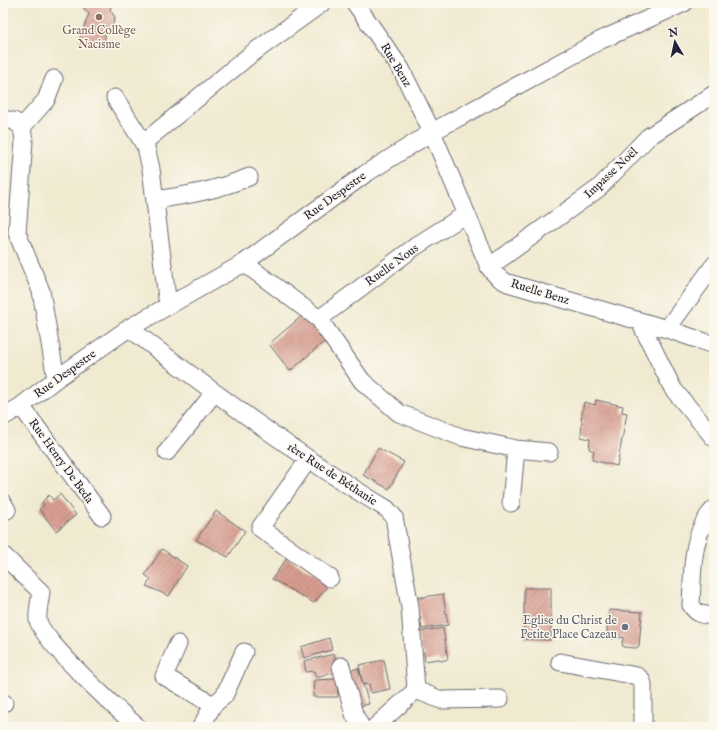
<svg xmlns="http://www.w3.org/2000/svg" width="717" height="730" font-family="'IM FELL English',serif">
  <defs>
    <pattern id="building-hatch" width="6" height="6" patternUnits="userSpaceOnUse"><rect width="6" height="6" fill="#d89d90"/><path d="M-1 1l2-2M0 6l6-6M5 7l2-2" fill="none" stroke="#af8077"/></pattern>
  </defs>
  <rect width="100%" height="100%" fill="#fbf7ec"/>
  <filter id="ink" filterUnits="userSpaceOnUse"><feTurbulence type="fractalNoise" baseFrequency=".025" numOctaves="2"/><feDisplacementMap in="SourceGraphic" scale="8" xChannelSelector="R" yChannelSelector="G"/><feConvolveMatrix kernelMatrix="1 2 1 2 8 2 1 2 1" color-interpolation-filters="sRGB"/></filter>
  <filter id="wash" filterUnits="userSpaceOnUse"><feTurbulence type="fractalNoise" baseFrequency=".012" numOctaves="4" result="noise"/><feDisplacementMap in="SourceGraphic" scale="16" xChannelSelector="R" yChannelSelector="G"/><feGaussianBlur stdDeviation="0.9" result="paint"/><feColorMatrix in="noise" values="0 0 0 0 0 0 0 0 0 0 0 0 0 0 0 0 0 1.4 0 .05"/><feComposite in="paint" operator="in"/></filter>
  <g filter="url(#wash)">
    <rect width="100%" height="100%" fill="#f0ead1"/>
    <g id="blocks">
      <!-- building -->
      <path fill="url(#building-hatch)" d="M86,3H112L110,10L115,17L111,30L106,27L104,47L79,40L89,14L82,6Z
        M304,314L325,341L290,371L269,344Z
        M596,400L623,406L622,412L627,413L617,466L592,460L594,451L589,449L590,439L581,437L582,421L581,420L584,402L595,405Z
        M378,448L404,462L389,489L363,475Z
        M60,494L76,515L56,531L39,509L44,505L42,502L49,495L53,500Z
        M216,511L245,531L228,557L196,540Z
        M162,549L187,566L169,596L146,586L151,579L145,575Z
        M287,558L330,583L314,603L272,579Z
        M524,588H551V640L524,639Z
        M443,594L448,625L422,629L417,598Z
        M609,610L642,612L639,646L636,648L623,647L622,642L624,637L613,639L609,637L607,633Z
        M443,628L448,659L441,661L438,659L425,661L424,652H421L417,632Z
        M329,638L332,650L304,658L301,647Z
        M334,654L339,671L316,678L314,671L306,672L304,661Z
        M384,660L390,689L371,693L369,684L363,685L359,665Z
        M358,668L369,704L360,706L349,671Z
        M337,679L338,697H313L314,680Z"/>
    </g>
  </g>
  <g filter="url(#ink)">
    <use href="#blocks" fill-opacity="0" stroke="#6a6870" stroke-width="1"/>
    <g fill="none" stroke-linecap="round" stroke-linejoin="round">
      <defs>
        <path id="minor" d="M355,3L401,69L432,132L489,267C495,275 499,279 508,283L667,329L714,345
          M115,98L146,147L151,169L168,306
          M3,119L14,121L22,127L24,141L17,233L41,291L56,379
          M22,127L46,100L54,79
          M143,143L250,55L322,3
          M155,200C189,195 217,190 249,177
          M244,263L319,319L362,381L399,413L461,437L516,449L549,452
          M489,267L599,188L648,137L714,94
          M319,319L416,246L466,214
          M640,322L673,389L714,438
          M129,328C213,392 297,455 387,509L394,517L410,607L416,690
          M667,329L714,265
          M21,406L102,516
          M3,417L21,406L56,379L129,328L244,263L365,174L432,132L601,40L684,3
          M167,452L214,393
          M308,460L260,528L330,578
          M3,503L7,510
          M511,503L516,449
          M714,509C690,533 693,574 691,605C697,615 704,615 714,616
          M3,555L41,592C40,600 37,613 38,620C40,639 120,712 138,727
          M178,644L164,676L213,705
          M560,662L637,676L641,679L643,684V727
          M341,666L354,714L361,727
          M416,690L441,700L500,699
          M3,703H4
          M201,727L213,705L224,696L244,652
          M375,727L416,690"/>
      </defs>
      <!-- minor casing -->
      <use href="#minor" stroke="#6a6870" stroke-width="19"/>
      <!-- minor -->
      <use href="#minor" stroke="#fff" stroke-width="17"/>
    </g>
  </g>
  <!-- markers -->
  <circle fill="#8d6e63" stroke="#fbf7ec" stroke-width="1.5" cx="99" cy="17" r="4"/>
  <circle fill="#6b7280" stroke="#fbf7ec" stroke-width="1.5" cx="625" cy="627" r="4"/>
  <g text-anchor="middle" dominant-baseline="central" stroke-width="3" stroke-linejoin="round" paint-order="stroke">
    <!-- education labels -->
    <g font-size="12" fill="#785e54" stroke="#fbf7ec">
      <text x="99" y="30">Grand Collège<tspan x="99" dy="14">Nacisme</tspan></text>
    </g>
    <!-- street labels -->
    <g font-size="12" fill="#22223b" stroke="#fbf7ec">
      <text transform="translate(396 65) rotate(59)">Rue Benz</text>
      <text transform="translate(611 173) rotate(-43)">Impasse Noël</text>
      <text transform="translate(335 196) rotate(-36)">Rue Despestre</text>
      <text transform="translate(392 265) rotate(-36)">Ruelle Nous</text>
      <text transform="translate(540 292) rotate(17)">Ruelle Benz</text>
      <text transform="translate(65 374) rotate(-36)">Rue Despestre</text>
      <text transform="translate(61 461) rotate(54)">Rue Henry De Beda</text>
      <text transform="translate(332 474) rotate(33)">1ère Rue de Béthanie</text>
    </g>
    <!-- worship labels -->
    <g font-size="12" fill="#5b616d" stroke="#fbf7ec" text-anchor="end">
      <text x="617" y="620">Eglise du Christ de<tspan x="617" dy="14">Petite Place Cazeau</tspan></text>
    </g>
  </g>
  <!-- margin -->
  <rect width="717" height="730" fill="none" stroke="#fbf7ec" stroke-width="16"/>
  <!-- north arrow -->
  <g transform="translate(675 42) rotate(351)" stroke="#fbf7ec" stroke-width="3" paint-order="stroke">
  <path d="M0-3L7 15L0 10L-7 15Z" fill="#22223b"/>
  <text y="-6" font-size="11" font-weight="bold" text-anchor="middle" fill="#22223b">N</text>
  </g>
</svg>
